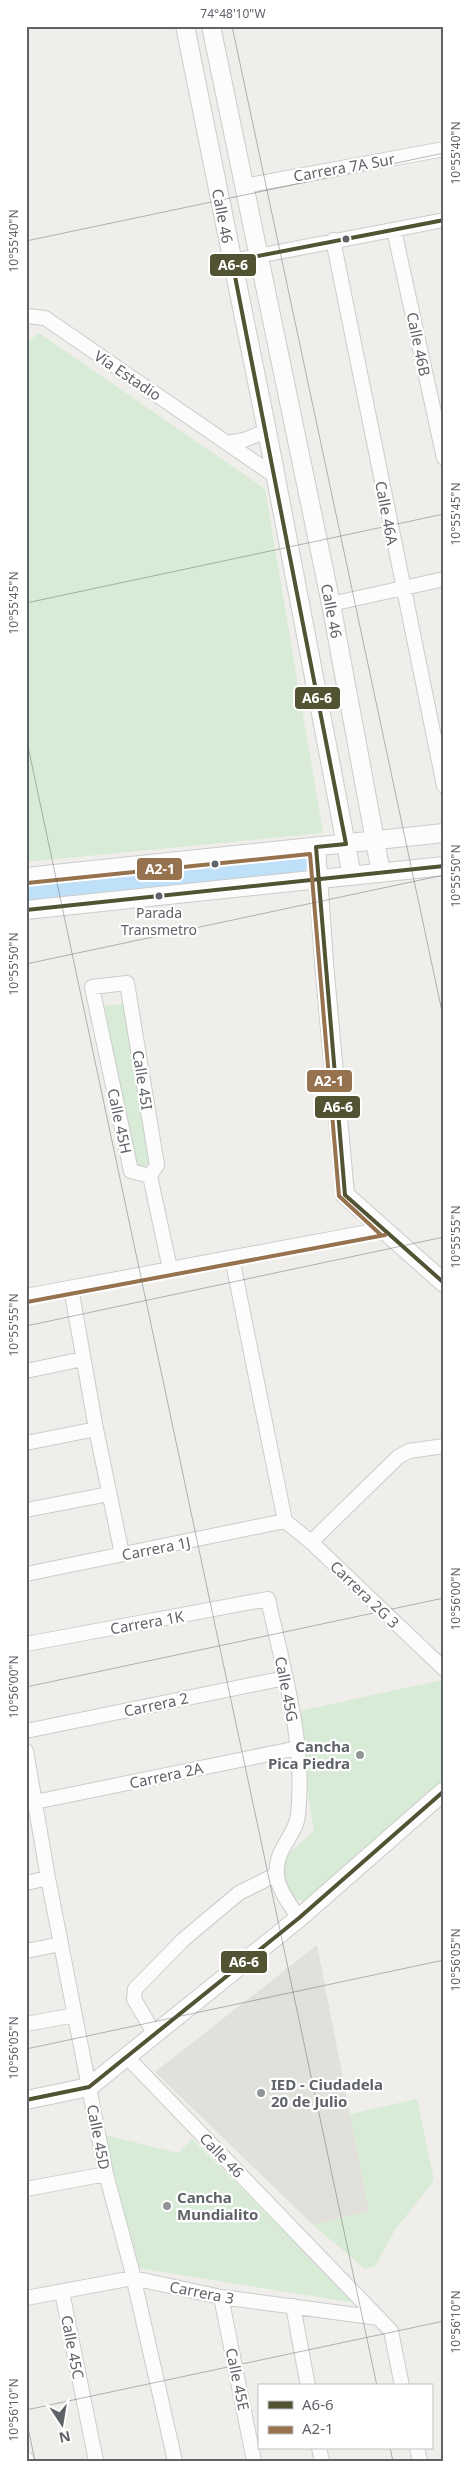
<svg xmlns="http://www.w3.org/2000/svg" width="470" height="2487" font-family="'Noto Sans',sans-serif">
  <rect width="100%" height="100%" fill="#efeeea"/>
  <!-- education -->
  <path fill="#e2e0da" d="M317,1945L369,2211L313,2225L155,2072Z"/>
  <!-- green -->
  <path fill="#d8ebd6" d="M39,333L265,489L323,833L26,862V343Z
    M124,1004L151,1165L136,1168L104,1006Z
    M442,1680L444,1782L326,1884L303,1901L293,1898L281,1876L285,1857L314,1831L295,1712Z
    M417,2099L434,2180L395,2230L375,2266L365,2269L313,2225L369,2211L350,2114Z
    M105,2135L178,2153L192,2139L355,2303L138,2268Z"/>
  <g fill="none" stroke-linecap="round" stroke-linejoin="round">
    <!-- canal -->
    <path stroke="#bfe0f9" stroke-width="16" d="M26,893L300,864"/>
    <defs>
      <path id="minor" d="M244,186L444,149
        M394,230L444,458
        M333,240L444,786
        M232,261L444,220
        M26,316L45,318L275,476
        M227,443L244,440L267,431
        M331,604L444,579
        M127,983L157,1165L150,1176L131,1171L92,987Z
        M150,1176L170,1269
        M232,1258L285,1521
        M71,1288L96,1429L122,1554
        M26,1296L384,1229
        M26,1371L83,1359
        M26,1443L96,1429
        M26,1510L109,1494
        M285,1521L311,1542L444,1669
        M311,1542L398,1457L409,1451L444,1446
        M26,1574L285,1521
        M26,1644L268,1599C283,1669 306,1743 298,1815C297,1826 290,1836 284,1846C267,1876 282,1893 299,1918
        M26,1731L285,1678
        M26,1751L48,1878L106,2174L131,2267L175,2461
        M35,1802L298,1748
        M26,1883L48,1878
        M26,1951L61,1944
        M26,2024L75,2015
        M155,2035L134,1999L135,1989L184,1939L239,1893L275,1875
        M127,2057L391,2331L402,2386
        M26,2189L106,2174
        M62,2292L96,2461
        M221,2297L254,2461
        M26,2298L133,2278L221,2297L379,2318
        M293,2306L308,2386
        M319,2448L322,2461
        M417,2448L420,2461
        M26,2459L27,2461"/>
      <path id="tertiary" d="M185,26L267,431L352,876
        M211,26L331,604L381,873
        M316,847L324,963L345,1195L444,1283
        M26,877L444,833
        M26,910L444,866
        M26,2100L89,2087L299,1918L444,1791"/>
    </defs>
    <!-- minor casing -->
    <use href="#minor" stroke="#cbcccc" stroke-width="16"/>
    <!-- tertiary casing -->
    <use href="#tertiary" stroke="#cbcccc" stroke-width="20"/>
    <!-- minor -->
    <use href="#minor" stroke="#fdfcfc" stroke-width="14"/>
    <!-- tertiary -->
    <use href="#tertiary" stroke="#fdfcfc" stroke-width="18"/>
    <defs>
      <path id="bus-1" d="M444,220L232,261L346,844L316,847L345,1195L444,1283
        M26,910L444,866
        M26,2100L89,2087L299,1918L444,1791"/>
      <path id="bus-2" d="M27,883L310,854L339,1196L380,1234
        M27,1302L385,1235"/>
    </defs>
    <!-- bus-1 casing -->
    <use href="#bus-1" stroke="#fff" stroke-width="8"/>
    <!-- bus-2 casing -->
    <use href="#bus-2" stroke="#fff" stroke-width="8"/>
    <!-- bus-1 -->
    <use href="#bus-1" stroke="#515332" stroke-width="4"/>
    <!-- bus-2 -->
    <use href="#bus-2" stroke="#96724f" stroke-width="4"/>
  </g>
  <!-- ticks -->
  <path fill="none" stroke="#5f6368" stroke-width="1" stroke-opacity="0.45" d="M232,26L444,1021M26,241L444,153M26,603L444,514M26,737L377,2386M26,964L444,875M26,1326L444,1237M26,1687L444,1598M26,2049L444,1960M26,2410L444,2321M26,2418L35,2461M390,2448L393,2461"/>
  <!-- markers -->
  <g fill="#5f6368" stroke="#fff" stroke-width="2">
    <circle cx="346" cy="239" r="4.5"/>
    <circle cx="215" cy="864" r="4.5"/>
    <circle cx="159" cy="896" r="4.5"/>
  </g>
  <g fill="#919496" stroke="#fff" stroke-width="2">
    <circle cx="360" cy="1755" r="5"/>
    <circle cx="261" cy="2093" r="5"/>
    <circle cx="167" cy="2206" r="5"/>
  </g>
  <g text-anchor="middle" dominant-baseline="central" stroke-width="4.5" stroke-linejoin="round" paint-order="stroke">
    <!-- bus labels -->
    <g font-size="14" fill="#5f6368" stroke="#fff">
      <text x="159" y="912">Parada<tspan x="159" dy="17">Transmetro</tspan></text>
    </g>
    <!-- street labels -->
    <g font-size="15" fill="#5f6368" stroke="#fff">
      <text transform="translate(344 167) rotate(-10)">Carrera 7A Sur</text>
      <text transform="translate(223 216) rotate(79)">Calle 46</text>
      <text transform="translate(419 344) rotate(78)">Calle 46B</text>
      <text transform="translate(128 375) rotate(34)">Vía Estadio</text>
      <text transform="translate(387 513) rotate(79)">Calle 46A</text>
      <text transform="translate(332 611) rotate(79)">Calle 46</text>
      <text transform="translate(143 1080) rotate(81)">Calle 45I</text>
      <text transform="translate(120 1121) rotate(78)">Calle 45H</text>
      <text transform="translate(156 1548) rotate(-11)">Carrera 1J</text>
      <text transform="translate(365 1594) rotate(44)">Carrera 2G 3</text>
      <text transform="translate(147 1622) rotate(-10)">Carrera 1K</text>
      <text transform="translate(287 1689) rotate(79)">Calle 45G</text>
      <text transform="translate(156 1704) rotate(-12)">Carrera 2</text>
      <text transform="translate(166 1775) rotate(-12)">Carrera 2A</text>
      <text transform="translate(99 2137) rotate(79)">Calle 45D</text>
      <text transform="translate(222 2155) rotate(46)">Calle 46</text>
      <text transform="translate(202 2292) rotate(11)">Carrera 3</text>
      <text transform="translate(73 2347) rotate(79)">Calle 45C</text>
      <text transform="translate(238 2379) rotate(78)">Calle 45E</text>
    </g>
    <!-- poi labels -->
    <g font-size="15" font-weight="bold" fill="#5f6368" stroke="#fff" text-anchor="start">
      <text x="350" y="1746" text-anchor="end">Cancha<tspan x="350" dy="17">Pica Piedra</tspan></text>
      <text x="271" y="2084">IED - Ciudadela<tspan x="271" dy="17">20 de Julio</tspan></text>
      <text x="177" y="2197">Cancha<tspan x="177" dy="17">Mundialito</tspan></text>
    </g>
  </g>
  <g stroke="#fff" stroke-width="2">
    <rect x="209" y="253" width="48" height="24" rx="5" fill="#515332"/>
    <rect x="294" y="686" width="47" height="24" rx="5" fill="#515332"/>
    <rect x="136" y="857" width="47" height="24" rx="5" fill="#96724f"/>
    <rect x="306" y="1069" width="47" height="24" rx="5" fill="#96724f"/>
    <rect x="314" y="1095" width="47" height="24" rx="5" fill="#515332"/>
    <rect x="220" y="1950" width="48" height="24" rx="5" fill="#515332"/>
  </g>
  <g font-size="14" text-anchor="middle" font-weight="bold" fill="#fff">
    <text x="233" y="270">A6-6</text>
    <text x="317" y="703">A6-6</text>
    <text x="160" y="874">A2-1</text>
    <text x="329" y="1086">A2-1</text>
    <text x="338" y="1112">A6-6</text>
    <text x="244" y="1967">A6-6</text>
  </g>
  <!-- border -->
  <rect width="470" height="2487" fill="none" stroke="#ffffff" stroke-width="55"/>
  <!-- legend -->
  <rect x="258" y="2384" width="175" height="65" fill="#ffffff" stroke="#bfc1c3"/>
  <rect x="268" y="2401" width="25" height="8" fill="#515332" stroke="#bfc1c3"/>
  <text x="302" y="2410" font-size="15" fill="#5f6368">A6-6</text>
  <rect x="268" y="2426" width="25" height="8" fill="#96724f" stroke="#bfc1c3"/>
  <text x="302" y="2434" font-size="15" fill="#5f6368">A2-1</text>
  <!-- north arrow -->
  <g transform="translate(62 2424) rotate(168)" stroke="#ffffff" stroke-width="4" paint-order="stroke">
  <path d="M0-4L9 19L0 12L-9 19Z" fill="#5f6368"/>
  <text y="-8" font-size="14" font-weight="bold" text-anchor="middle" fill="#5f6368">N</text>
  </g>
  <rect x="28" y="28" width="414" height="2432" fill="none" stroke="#5f6368" stroke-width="2"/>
  <g font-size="12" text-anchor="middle" fill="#5f6368">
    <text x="233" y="18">74°48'10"W</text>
    <text transform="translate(456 153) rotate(-90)" y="4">10°55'40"N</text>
    <text transform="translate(14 241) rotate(-90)" y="4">10°55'40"N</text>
    <text transform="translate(456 514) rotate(-90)" y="4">10°55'45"N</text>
    <text transform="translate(14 603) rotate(-90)" y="4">10°55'45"N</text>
    <text transform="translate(456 876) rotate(-90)" y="4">10°55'50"N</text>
    <text transform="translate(14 964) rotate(-90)" y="4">10°55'50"N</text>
    <text transform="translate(456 1237) rotate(-90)" y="4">10°55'55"N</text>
    <text transform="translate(14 1325) rotate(-90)" y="4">10°55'55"N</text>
    <text transform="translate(456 1599) rotate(-90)" y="4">10°56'00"N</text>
    <text transform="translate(14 1687) rotate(-90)" y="4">10°56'00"N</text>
    <text transform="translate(456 1960) rotate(-90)" y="4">10°56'05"N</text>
    <text transform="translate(14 2048) rotate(-90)" y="4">10°56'05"N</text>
    <text transform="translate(456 2322) rotate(-90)" y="4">10°56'10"N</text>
    <text transform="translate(14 2410) rotate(-90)" y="4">10°56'10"N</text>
  </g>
</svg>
